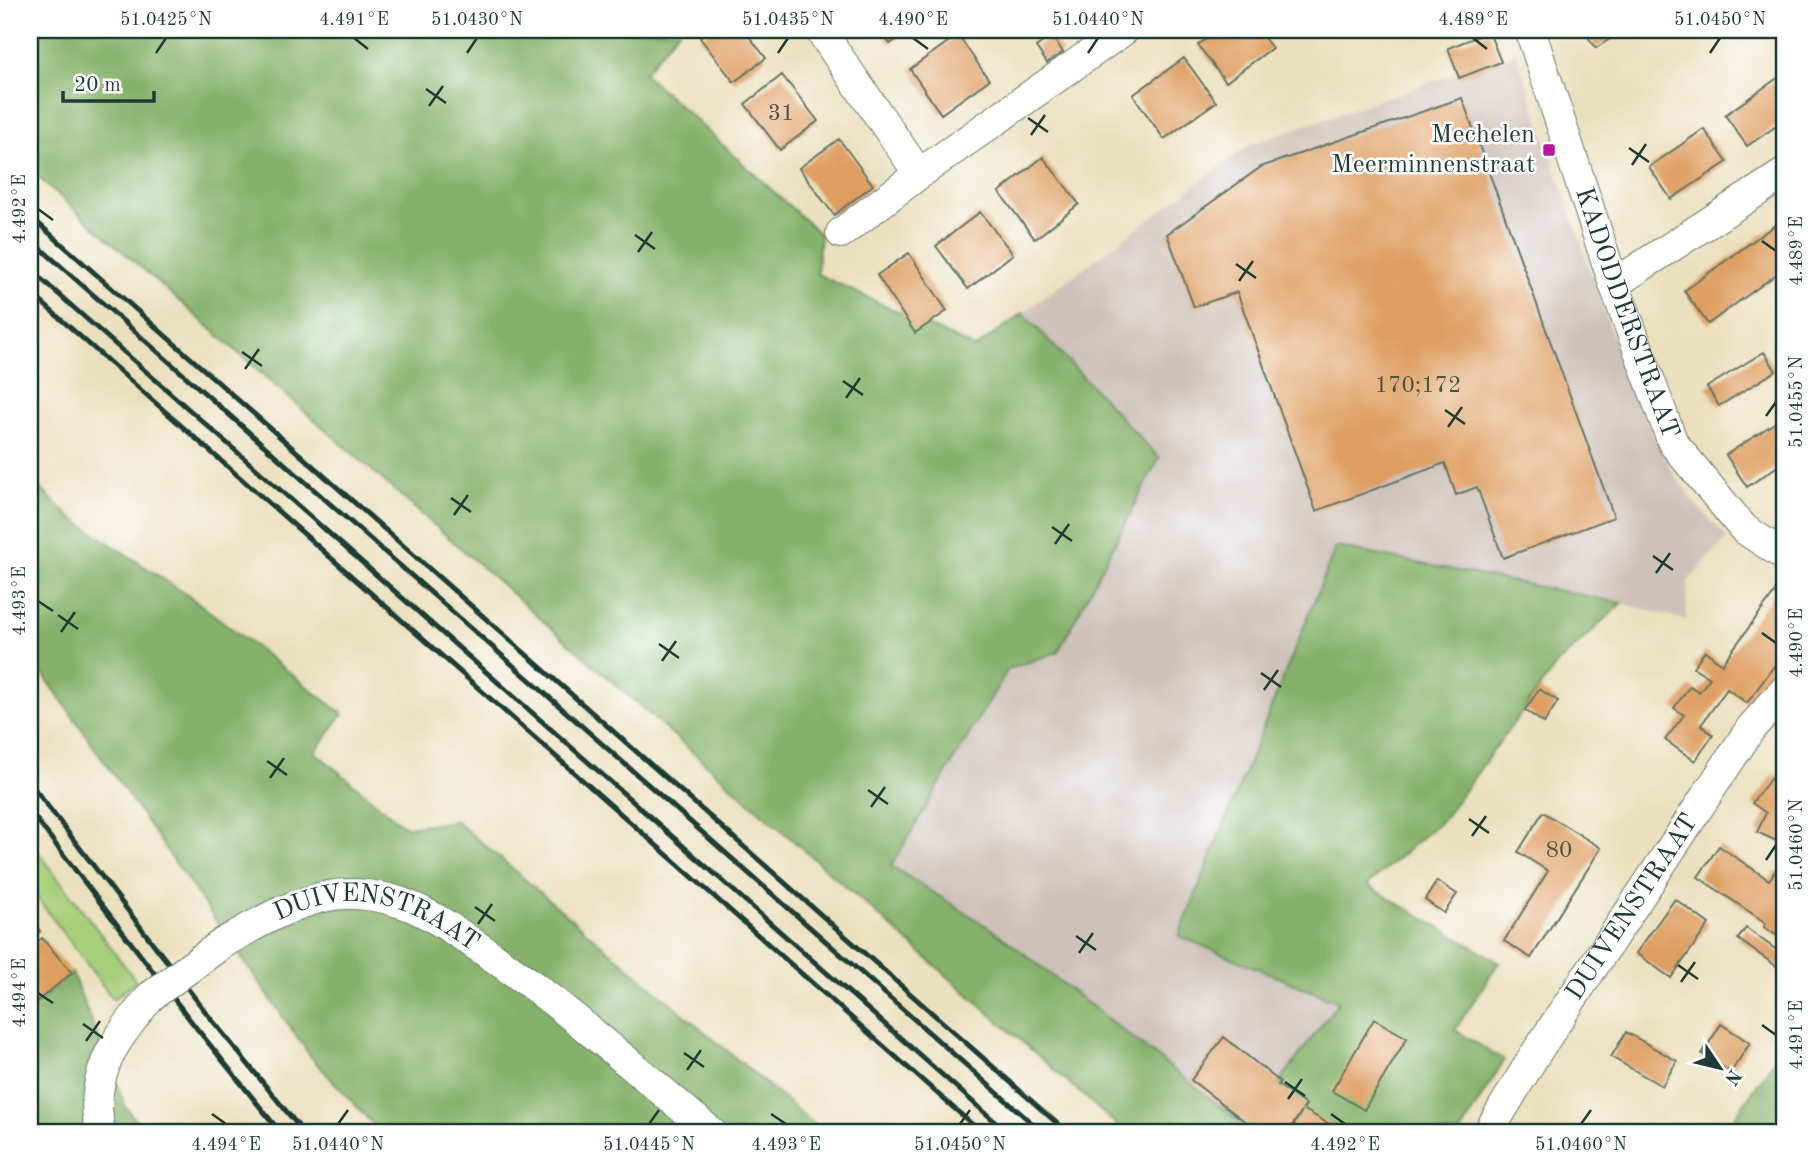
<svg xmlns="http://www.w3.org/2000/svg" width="1815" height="1163" font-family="'Old Standard TT',serif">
  <rect width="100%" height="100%" fill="#fff"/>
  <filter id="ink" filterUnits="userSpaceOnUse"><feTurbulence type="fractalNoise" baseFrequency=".0143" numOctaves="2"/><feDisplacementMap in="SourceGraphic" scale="14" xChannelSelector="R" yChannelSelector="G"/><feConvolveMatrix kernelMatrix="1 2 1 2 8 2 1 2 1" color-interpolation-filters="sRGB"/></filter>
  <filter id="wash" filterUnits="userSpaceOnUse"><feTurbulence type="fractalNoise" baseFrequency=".00686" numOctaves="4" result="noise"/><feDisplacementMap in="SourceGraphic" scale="28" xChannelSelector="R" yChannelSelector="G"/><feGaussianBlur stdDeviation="1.57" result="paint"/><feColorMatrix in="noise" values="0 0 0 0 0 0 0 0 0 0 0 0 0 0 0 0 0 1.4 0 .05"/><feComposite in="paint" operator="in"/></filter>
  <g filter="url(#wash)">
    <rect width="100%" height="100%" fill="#ebe0be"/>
    <!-- industrial -->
    <path fill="#cec1b9" d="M1516,53L1633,395L1671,470L1698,507L1727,538L1688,581L1686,620L1622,603L1179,936L1338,1002L1247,1128L996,932L891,866L1009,669L1058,652L1159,459L1023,313L1251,144Z"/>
    <!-- green -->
    <path fill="#a7cf7a" stroke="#638657" stroke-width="2" d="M30,841L136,981L113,999L30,888Z"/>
    <!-- forest -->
    <path fill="#85b26a" stroke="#52784f" stroke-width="2" d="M30,30H679L644,73L820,234L817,274L975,348L1023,313L1159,458L1058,652L1008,669L891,866L996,932L1247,1127L1338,1002L1179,936L1336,547L1622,603L1557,664L1444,818L1367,885L1499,962L1455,1030L1504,1060L1460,1133H1126L30,170Z
      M30,479L69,516L193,599L343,714L315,752L405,827L456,821L824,1133H381L311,1057L30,655Z
      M72,973L126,1107L144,1133H30V1007Z
      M1785,1046V1133H1723Z"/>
    <g id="blocks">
      <!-- building -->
      <path fill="#de9e60" d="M710,30H744L766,58L734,82L700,38Z
        M880,30H910L890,44Z
        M1219,30H1258L1272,48L1226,82L1198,45Z
        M1583,30H1624L1596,48Z
        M1489,32L1501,62L1459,78L1448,48Z
        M958,35L989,80L941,114L910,69Z
        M1051,36L1063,52L1047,63L1036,47Z
        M1184,58L1216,102L1164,139L1133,95Z
        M782,75L818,121L780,150L745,104Z
        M1779,77L1785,86V120L1747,146L1725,115Z
        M1462,98L1614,517L1503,558L1477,487L1456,495L1445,463L1316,511L1237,292L1194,307L1167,234L1261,167Z
        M1704,129L1727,162L1671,199L1649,167Z
        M839,139L873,185L834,215L799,168Z
        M1043,157L1079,204L1035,239L999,192Z
        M980,212L1013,254L968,289L936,246Z
        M1782,220L1785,224V268L1708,324L1684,291Z
        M909,253L947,311L915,333L877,275Z
        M1764,352L1776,371L1719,406L1707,387Z
        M1785,416V461L1747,487L1726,455Z
        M1783,581L1785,582V651L1747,703L1727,689L1701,725L1713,735L1695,761L1665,740L1684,715L1674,708L1690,686L1699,692L1710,678L1693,667L1705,651L1722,664Z
        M1539,689L1558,701L1544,723L1525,710Z
        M1774,774L1785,781V845L1757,832L1766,813L1752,803Z
        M1543,812L1601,848L1531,958L1504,941L1548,871L1518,852Z
        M1719,846L1769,880L1776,870L1785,876V896L1780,905L1785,909V929L1783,931L1785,933V941L1764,927L1766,923L1698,877Z
        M1437,881L1457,894L1444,913L1425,900Z
        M1675,899L1709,924L1671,978L1636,953Z
        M30,918L40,931L30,939Z
        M1746,928L1785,956V959L1779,968L1738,939Z
        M42,938L72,973L30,1007V947Z
        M1374,1019L1407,1038L1364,1110L1332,1091Z
        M1721,1024L1750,1043L1731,1072L1702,1054Z
        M1626,1032L1677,1061L1662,1086L1611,1057Z
        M1224,1037L1280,1082L1278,1085L1306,1105L1303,1109L1334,1127L1331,1133H1289L1302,1111L1287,1133H1260L1191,1080Z"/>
    </g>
  </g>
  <g filter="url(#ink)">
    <use href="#blocks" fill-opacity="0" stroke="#667664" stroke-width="2"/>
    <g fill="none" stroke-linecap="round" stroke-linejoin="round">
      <defs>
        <g id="minor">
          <path d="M820,30L919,174"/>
          <path id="s1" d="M1530,30L1614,284L1673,443L1744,529L1785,556"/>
          <path d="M841,233L919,174L1124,30"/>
          <path d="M1614,284L1785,173"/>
          <path id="s2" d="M223,943C258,923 294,901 334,895C356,892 382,896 402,903C427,911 458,933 480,948C562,1003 636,1070 712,1133"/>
          <path d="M100,1133C99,1124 97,1115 97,1106C98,1059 123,1030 151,996"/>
          <path id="s3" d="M1488,1133L1534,1056L1751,728L1785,690"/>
        </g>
      </defs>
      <!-- minor casing -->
      <use href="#minor" stroke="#667664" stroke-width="32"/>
      <!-- minor -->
      <use href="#minor" stroke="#fff" stroke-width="30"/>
      <!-- rail -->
      <path stroke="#1f3d34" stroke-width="5" d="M30,216L1068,1133
        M30,239L1043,1133
        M30,269L1008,1133
        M30,292L982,1133
        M30,783L208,1015L304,1133
        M30,811L194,1025L281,1133"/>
      <defs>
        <path id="minor-bridge" d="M151,996L223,943"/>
      </defs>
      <!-- minor-bridge casing -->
      <use href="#minor-bridge" stroke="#667664" stroke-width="32" stroke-linecap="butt"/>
      <!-- minor-bridge -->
      <use href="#minor-bridge" stroke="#fff" stroke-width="30"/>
    </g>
  </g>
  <!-- ticks -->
  <path fill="none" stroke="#1f3d34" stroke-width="2.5" d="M354,38L368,49M913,38L928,49M1473,38L1487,49M156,53L166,38M467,53L477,38M778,53L788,38M1088,53L1098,38M1710,53L1720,38M426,89L446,103M429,106L443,86M1028,118L1048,132M1031,135L1045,115M1629,148L1649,162M1632,165L1646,144M38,209L53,220M635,235L655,249M1762,241L1776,251M638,252L652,232M1236,264L1256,278M1239,281L1253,261M242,352L262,366M245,369L259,349M843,381L863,395M846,398L860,378M1445,410L1465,424M1766,416L1776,402M1448,427L1462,407M451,498L471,512M454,515L468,495M1052,527L1072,541M1055,544L1069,524M1653,556L1673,570M1656,573L1670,553M38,601L53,611M58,615L78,629M61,632L75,612M1762,633L1776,643M659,644L679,658M662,661L676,641M1261,673L1281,687M1264,690L1278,670M267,761L287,775M270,778L284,758M868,790L888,804M871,807L885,787M1469,819L1489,833M1472,836L1486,816M1766,860L1776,845M475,907L495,921M478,924L492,904M1076,936L1096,950M1079,953L1093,933M1678,965L1698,979M1681,982L1695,962M38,993L53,1003M83,1024L103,1038M1762,1025L1776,1035M86,1041L100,1021M684,1053L704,1067M687,1070L701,1050M1285,1082L1305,1096M1288,1099L1302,1079M212,1114L226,1124M771,1114L786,1124M1331,1114L1345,1124M338,1124L348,1110M649,1124L659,1110M960,1124L970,1110M1581,1124L1591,1110"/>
  <!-- markers -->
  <rect fill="#b5179e" stroke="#fff" stroke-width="2.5" x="1542" y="143" width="14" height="14" rx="3.5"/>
  <g text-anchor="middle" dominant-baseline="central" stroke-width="5" stroke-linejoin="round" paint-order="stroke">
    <!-- number labels -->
    <g font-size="23" fill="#4f553f">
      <text x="781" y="113">31</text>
      <text x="1418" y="385">170;172</text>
      <text x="1559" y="850">80</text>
    </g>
    <!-- poi labels -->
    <g font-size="26" fill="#1f3d34" stroke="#fff" text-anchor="end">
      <text x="1535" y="135">Mechelen<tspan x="1535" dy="30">Meerminnenstraat</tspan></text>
    </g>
    <!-- street labels -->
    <g font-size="26" fill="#1f3d34" stroke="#fff">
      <text stroke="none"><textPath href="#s1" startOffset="299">KADODDERSTRAAT</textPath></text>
      <text stroke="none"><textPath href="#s3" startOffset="268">DUIVENSTRAAT</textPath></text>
      <text stroke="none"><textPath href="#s2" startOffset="168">DUIVENSTRAAT</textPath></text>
    </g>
  </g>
  <!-- margin -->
  <rect width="1815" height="1163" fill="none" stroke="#fff" stroke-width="77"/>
  <!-- north arrow -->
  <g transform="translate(1720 1068) rotate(125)" stroke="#ffffff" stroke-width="5" paint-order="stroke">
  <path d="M0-5L12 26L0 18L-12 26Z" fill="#1f3d34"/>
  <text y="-10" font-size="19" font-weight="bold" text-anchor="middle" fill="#1f3d34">N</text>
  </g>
  <!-- scale -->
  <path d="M63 91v10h91v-10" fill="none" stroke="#1f3d34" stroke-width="3.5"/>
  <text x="74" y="91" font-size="21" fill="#1f3d34" stroke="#ffffff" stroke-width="5" paint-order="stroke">20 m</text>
  <rect x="38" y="38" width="1738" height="1086" fill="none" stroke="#1f3d34" stroke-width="2.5"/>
  <g font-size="18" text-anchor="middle" fill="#1f3d34">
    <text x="166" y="25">51.0425°N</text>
    <text x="354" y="25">4.491°E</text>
    <text x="477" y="25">51.0430°N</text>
    <text x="788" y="25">51.0435°N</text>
    <text x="913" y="25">4.490°E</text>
    <text x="1098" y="25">51.0440°N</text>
    <text x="1473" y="25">4.489°E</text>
    <text x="1720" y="25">51.0450°N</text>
    <text transform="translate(19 209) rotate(-90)" y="6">4.492°E</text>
    <text transform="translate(1796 251) rotate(-90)" y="6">4.489°E</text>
    <text transform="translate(1796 402) rotate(-90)" y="6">51.0455°N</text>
    <text transform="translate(19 601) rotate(-90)" y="6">4.493°E</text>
    <text transform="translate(1796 643) rotate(-90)" y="6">4.490°E</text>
    <text transform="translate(1796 845) rotate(-90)" y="6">51.0460°N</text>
    <text transform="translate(19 993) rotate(-90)" y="6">4.494°E</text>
    <text transform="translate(1796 1035) rotate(-90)" y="6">4.491°E</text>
    <text x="226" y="1150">4.494°E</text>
    <text x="338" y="1150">51.0440°N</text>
    <text x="649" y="1150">51.0445°N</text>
    <text x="786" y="1150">4.493°E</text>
    <text x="960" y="1150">51.0450°N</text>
    <text x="1345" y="1150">4.492°E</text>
    <text x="1581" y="1150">51.0460°N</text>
  </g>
</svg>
